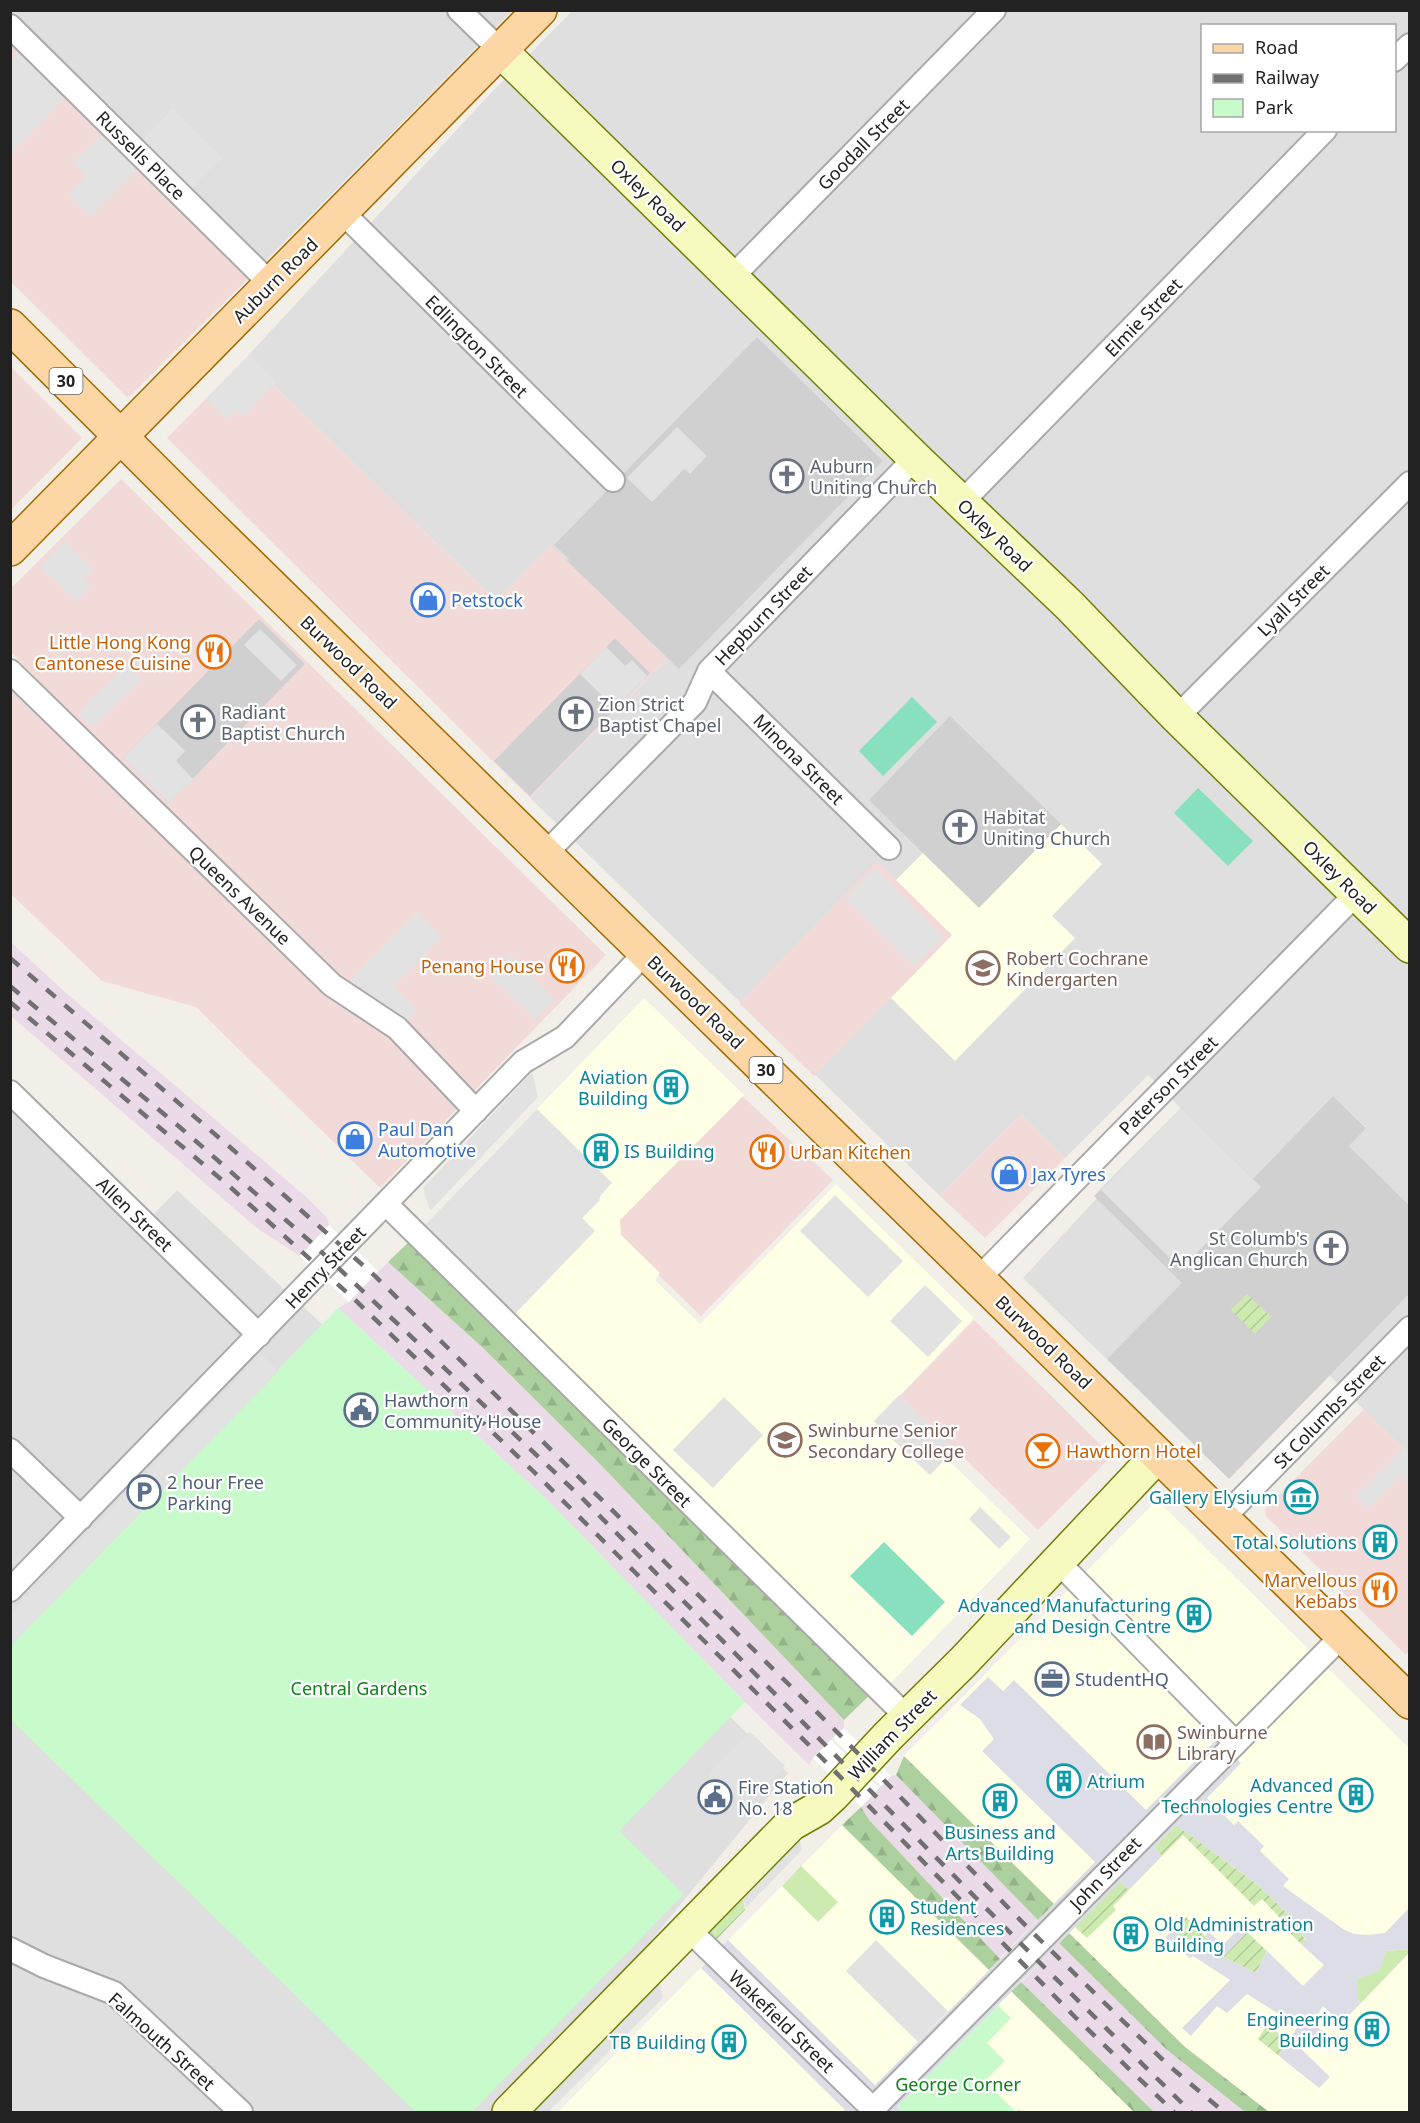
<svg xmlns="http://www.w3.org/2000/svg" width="1420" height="2123" font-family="'Noto Sans',sans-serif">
  <defs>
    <pattern id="forest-firs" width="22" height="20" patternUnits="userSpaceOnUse" patternTransform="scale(1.5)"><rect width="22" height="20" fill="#add19e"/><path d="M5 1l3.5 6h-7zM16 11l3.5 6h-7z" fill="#95b388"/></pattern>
    <pattern id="garden-furrows" width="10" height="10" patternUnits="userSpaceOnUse" patternTransform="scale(1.5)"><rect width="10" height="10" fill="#cdebb0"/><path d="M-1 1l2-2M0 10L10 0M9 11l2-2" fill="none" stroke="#b0c997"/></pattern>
  </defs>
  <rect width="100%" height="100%" fill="#f2efe9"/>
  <!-- residential -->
  <path fill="#e0dfdf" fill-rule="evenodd" d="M11,10L512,11L250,277L11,32Z
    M572,11H1409V1205L1349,1146L1366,1127L1336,1099L1254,1182L1148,1075L1065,1158L1021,1114L940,1196L530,798L668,658L496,601L246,358L489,95ZM1202,26H1394V130H1202Z
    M10,1108L136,1233L177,1190L402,1398L788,1773L511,2112H11Z
    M1097,1198L1195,1295L1119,1371L1023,1278Z
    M1409,1294V1454L1329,1375Z"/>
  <!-- commercial -->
  <path fill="#f2dad9" d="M10,34L250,277L128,398L11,282Z
    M246,358L496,601L551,545L668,658L530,798L167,438Z
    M11,367L82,438L11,510H10Z
    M121,479L606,955L380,1188L196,1007L102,981L11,894L10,685L15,689L40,682L11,652V588Z
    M877,861L952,935L814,1076L739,1003Z
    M742,1096L833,1180L701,1316L611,1229Z
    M1021,1114L1065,1158L985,1238L940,1196Z
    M974,1320L1108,1452V1460L1038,1530L900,1396Z
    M1364,1409L1409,1454V1651L1406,1655L1266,1516L1265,1509Z"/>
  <!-- industrial -->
  <path fill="#ebdbe8" d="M10,941L66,993L304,1195L327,1218L329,1225L300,1256L258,1229L11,1016Z
    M388,1262L482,1347L599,1463L844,1720V1728L813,1758L809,1765L745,1702L544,1497L338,1308L349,1302Z
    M896,1775L1038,1920L1000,1959L870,1821L861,1807L891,1776Z
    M1059,1943L1166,2049L1245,2112H1154L1021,1982Z"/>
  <!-- education -->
  <path fill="#ffffe5" d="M1061,824L1102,864L1052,916L1075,938L955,1061L891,998L952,935L896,880L923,853L979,907Z
    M644,998L744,1095L620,1220L621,1235L660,1273L655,1280L700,1324L836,1184L974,1318L874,1422L929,1475L946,1458L1030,1539L889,1685L421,1229Z
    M1157,1500L1409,1748V2112H1269L1185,2047L1069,1933L1012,1992L1134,2112H558L842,1825L989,1969L1054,1904L904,1756Z"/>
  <!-- religious -->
  <path fill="#d0d0d0" d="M757,337L883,461L679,669L567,561L569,559L554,545Z
    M259,619L305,664L169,803L123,758Z
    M615,638L650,673L530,796L494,761Z
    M950,716L1061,824L979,908L869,800Z
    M1333,1096L1366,1128L1349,1146L1409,1205V1294L1229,1479L1107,1359L1182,1283L1094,1196L1181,1108L1253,1179Z"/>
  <!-- grass -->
  <path fill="#cdebb0" d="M801,1866L838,1902L818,1922L782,1886Z
    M1409,1949V1953L1361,2003L1358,2000V1978C1370,1977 1384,1962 1386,1951Z"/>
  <!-- forest -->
  <path fill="url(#forest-firs)" d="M413,1238L872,1693L844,1720L599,1463L482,1347L388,1262Z
    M904,1756L1054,1904L1038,1920L896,1775Z
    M861,1807L870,1821L1000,1959L989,1970L842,1825Z
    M1069,1933L1185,2047L1269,2112H1245L1166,2049L1059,1943Z
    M1021,1982L1154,2112H1134L1011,1991Z"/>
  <!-- park -->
  <path fill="#c8facc" d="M338,1308L544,1497L745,1702L619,1831L684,1894L472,2112H416L11,1720L10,1646Z
    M998,2005L1011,2018L987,2043L1005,2061L985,2081L1016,2112L1019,2109L1023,2112H902L897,2107Z"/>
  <!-- garden -->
  <path fill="url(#garden-furrows)" d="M1247,1294L1271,1317L1255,1334L1231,1310Z
    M1176,1825L1257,1884L1290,1916L1306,1941L1302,1945L1281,1924L1283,1921L1262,1899L1254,1906L1183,1835L1162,1856L1154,1847Z
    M1120,1881L1129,1890L1113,1906L1116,1910L1087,1938L1075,1927Z
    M742,1894L745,1910L715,1941L708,1935V1931Z
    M1186,1917L1214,1945L1211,1951L1172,1931Z
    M1247,1932L1267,1951L1256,1973L1223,1957Z
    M1268,2023L1288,2042L1279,2056L1258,2039Z"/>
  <!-- pitch -->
  <path fill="#88e0be" d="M912,697L937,722L883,776L859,751Z
    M1198,788L1253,841L1228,866L1174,813Z
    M884,1542L945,1602L912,1636L850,1576Z"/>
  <!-- parking -->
  <path fill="#e2e2e2" d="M20,52L64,99L11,153V61Z
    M173,108L223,158L190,191L141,141Z
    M107,129L142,165L91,216L68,194L86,176L73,162Z
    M249,355L276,382L244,416L237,410L227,420L206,399Z
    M677,427L707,456L690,474L684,469L652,502L627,478Z
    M64,541L93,569L84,579L91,586L76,601L40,566Z
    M260,629L297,665L281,681L244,645Z
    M606,647L625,666L632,660L647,676L615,708L580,674Z
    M126,665L141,680L93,728L78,714Z
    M157,724L185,751L176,761L193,779L169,803L123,758Z
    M875,868L944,937L914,967L845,899Z
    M417,912L442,937L394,986L418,1010L407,1021L350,980Z
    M511,954L555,1000L535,1020L490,976Z
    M532,1072L538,1097L430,1211L423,1188Z
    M1181,1108L1261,1187L1181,1269L1101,1190Z
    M537,1109L612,1183L601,1195L599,1201L582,1218L595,1231L512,1317L421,1229Z
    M835,1195L903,1261L868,1297L800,1231Z
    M925,1285L962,1321L928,1357L890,1321Z
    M261,1354L279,1371L11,1646V1613Z
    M899,1395L955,1449L930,1475L874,1421Z
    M724,1397L763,1435L713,1488L673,1450Z
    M1404,1447L1409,1452V1478L1406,1481L1401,1476L1368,1509L1355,1496Z
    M980,1507L1011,1537L999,1549L969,1519Z
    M750,1732L785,1766L743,1809L708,1775Z
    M799,1836L802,1850L746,1908L742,1894Z
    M876,1940L948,2011L918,2042L846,1971Z
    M658,1975L663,1998L548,2112H523Z"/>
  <!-- plaza -->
  <path fill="#dddde8" d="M988,1677L1003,1691L1014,1680L1146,1810L1217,1739L1241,1763L1207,1798L1234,1825L1238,1821L1264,1846L1260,1851L1289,1879L1283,1886L1343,1929L1354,1934L1367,1935L1385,1933L1409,1908V1949L1386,1951L1382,1965L1377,1971L1365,1977L1358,1978V2000L1361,2003L1341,2023L1323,2006L1312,2024L1329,2035L1322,2042L1307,2032L1298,2046L1330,2077L1319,2088L1279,2056L1298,2026L1247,1994L1227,2013L1217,2006L1191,2036L1182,2028L1230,1980L1193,1956L1190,1958L1165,1938L1172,1931L1211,1951L1214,1945L1205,1936L1209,1932L1223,1945L1241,1926L1247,1932L1223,1957L1256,1973L1267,1951L1303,1986L1324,1965L1302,1945L1306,1940L1290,1916L1257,1884L1176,1825L1154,1847L1162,1856L1129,1890L1120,1882L897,2107L902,2112H843L845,2110L701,1968L728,1940L875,2085L955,2005L1095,1862L982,1751L994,1739L980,1719L960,1705Z"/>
  <!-- pier -->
  <path fill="#fff" d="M329,1225L378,1271L349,1302L300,1256Z
    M844,1728L891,1776L881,1786L833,1738Z
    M831,1740L879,1788L861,1807L813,1758Z"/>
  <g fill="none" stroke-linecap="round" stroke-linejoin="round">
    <defs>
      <path id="street" d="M459,10L501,51
        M10,26L271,284
        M1394,60L1410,45
        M342,212L613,480
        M732,277L994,10
        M961,503L1325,130
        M10,671L332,985L397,1028L476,1111
        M709,671L889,848
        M1177,717L1410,483
        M545,854L695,702L709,671L915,458
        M10,1092L259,1335
        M386,1204L908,1718
        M979,1278L1357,893
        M10,1450L81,1518
        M1222,1519L1410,1328
        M1057,1561L1235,1742
        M10,1590L523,1062L565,1037L645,953
        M688,1929L876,2112
        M10,1949L44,1966L114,1993L241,2112
        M870,2112L1342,1636"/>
      <path id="secondary" d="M501,51L915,458L1070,606L1177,717L1410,946
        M509,2112L791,1824L819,1808L833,1795L888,1736L963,1662L1158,1455"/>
      <path id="primary" d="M10,326L194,510L1410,1702
        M10,549L540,10"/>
    </defs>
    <!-- street casing -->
    <use href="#street" stroke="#a9a9a9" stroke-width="26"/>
    <!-- secondary casing -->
    <use href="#secondary" stroke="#707d05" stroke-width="36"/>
    <!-- primary casing -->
    <use href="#primary" stroke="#a06b00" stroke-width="36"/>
    <!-- street -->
    <use href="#street" stroke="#fff" stroke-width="22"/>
    <!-- secondary -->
    <use href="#secondary" stroke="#f7fabf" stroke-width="33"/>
    <!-- primary -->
    <use href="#primary" stroke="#fcd6a4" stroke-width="33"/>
    <!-- rail -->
    <path stroke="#707070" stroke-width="4.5" stroke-dasharray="12 12" stroke-linecap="butt" d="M10,958L231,1148L375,1276L838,1733L1029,1929L1167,2064L1224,2112
      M10,986L182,1129L312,1243L581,1497L1040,1963L1191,2112
      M10,1002L228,1185L353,1298L533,1471L817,1753L1075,2017L1174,2112"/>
  </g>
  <!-- icons -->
  <defs>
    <symbol id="church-ring" viewBox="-11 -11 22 22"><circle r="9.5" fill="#fff" stroke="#6b7280" stroke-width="1.5"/><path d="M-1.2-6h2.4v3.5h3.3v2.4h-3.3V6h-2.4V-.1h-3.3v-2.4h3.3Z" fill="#6b7280"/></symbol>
    <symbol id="shop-ring" viewBox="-11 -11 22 22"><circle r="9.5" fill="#fff" stroke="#3f7fe0" stroke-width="1.5"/><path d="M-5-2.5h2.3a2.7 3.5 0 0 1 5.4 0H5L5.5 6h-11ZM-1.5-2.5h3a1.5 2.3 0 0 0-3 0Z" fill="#3f7fe0"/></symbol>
    <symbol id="restaurant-ring" viewBox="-11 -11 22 22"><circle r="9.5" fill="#fff" stroke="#e8710a" stroke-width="1.5"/><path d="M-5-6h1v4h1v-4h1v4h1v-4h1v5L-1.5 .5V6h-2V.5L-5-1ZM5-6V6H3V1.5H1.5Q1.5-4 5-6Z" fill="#e8710a"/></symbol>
    <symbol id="school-ring" viewBox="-11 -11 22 22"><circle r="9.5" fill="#fff" stroke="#8d6e63" stroke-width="1.5"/><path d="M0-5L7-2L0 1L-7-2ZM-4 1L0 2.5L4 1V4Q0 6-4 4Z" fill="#8d6e63"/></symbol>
    <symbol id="building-ring" viewBox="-11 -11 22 22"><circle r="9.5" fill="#fff" stroke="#0f9aa8" stroke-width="1.5"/><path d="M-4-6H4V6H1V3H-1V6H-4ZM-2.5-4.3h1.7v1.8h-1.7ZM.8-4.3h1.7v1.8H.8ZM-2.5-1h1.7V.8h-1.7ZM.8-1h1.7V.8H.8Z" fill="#0f9aa8"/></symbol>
    <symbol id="civic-ring" viewBox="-11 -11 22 22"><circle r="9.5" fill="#fff" stroke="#5c6f8a" stroke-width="1.5"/><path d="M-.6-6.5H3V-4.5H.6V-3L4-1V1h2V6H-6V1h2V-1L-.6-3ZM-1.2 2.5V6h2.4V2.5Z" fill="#5c6f8a"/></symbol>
    <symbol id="bar-ring" viewBox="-11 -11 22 22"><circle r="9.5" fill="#fff" stroke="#e8710a" stroke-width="1.5"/><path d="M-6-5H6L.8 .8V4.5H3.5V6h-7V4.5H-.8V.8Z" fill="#e8710a"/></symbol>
    <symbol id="parking-ring" viewBox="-11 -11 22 22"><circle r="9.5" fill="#fff" stroke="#5c6f8a" stroke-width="1.5"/><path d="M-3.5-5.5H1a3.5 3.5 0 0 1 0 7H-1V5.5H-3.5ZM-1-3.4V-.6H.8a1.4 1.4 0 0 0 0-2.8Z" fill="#5c6f8a"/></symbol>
    <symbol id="museum-ring" viewBox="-11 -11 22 22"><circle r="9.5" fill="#fff" stroke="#0f9aa8" stroke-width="1.5"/><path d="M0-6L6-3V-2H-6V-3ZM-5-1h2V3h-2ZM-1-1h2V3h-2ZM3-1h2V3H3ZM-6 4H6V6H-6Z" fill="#0f9aa8"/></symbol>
    <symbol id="office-ring" viewBox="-11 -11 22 22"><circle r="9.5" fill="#fff" stroke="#5c6f8a" stroke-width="1.5"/><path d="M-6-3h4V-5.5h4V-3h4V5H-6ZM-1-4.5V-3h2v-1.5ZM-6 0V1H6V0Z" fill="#5c6f8a"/></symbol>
    <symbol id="library-ring" viewBox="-11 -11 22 22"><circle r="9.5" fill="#fff" stroke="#8d6e63" stroke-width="1.5"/><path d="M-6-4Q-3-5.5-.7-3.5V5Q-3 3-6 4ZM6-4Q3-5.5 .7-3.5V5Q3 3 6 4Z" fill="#8d6e63"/></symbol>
  </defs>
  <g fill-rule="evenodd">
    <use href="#church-ring" x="768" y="457" width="38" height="38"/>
    <use href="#shop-ring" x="409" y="581" width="38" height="38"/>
    <use href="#restaurant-ring" x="195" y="633" width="38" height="38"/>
    <use href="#church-ring" x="557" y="695" width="38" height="38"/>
    <use href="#church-ring" x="179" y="703" width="38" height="38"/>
    <use href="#church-ring" x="941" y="808" width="38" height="38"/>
    <use href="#restaurant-ring" x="548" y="947" width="38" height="38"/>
    <use href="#school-ring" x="964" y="949" width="38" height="38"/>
    <use href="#building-ring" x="652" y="1068" width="38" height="38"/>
    <use href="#shop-ring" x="336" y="1120" width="38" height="38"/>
    <use href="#building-ring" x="582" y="1132" width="38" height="38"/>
    <use href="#restaurant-ring" x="748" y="1133" width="38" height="38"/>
    <use href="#shop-ring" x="990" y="1155" width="38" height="38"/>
    <use href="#church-ring" x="1312" y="1229" width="38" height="38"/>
    <use href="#civic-ring" x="342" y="1391" width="38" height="38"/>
    <use href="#school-ring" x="766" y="1421" width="38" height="38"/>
    <use href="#bar-ring" x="1024" y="1432" width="38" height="38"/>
    <use href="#parking-ring" x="125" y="1473" width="38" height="38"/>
    <use href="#museum-ring" x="1282" y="1478" width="38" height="38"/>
    <use href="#building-ring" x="1361" y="1523" width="38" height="38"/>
    <use href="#restaurant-ring" x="1361" y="1571" width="38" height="38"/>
    <use href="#building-ring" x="1175" y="1596" width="38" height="38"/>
    <use href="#office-ring" x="1033" y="1660" width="38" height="38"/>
    <use href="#library-ring" x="1135" y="1723" width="38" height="38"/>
    <use href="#building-ring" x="1045" y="1762" width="38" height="38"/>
    <use href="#building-ring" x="1337" y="1776" width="38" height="38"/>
    <use href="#civic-ring" x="696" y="1778" width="38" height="38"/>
    <use href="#building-ring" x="981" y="1782" width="38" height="38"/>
    <use href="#building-ring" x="868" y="1898" width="38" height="38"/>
    <use href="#building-ring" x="1112" y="1915" width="38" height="38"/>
    <use href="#building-ring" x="1353" y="2010" width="38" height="38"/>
    <use href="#building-ring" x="710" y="2023" width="38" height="38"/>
  </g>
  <g text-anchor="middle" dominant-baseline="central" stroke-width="4.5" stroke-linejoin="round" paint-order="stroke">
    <!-- shield labels -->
    <g fill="#fff" stroke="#646464" stroke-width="1.5">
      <rect x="49.5" y="368" width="33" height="26" rx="4.5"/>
      <rect x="749.5" y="1057" width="33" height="26" rx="4.5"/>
    </g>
    <g font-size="16" font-weight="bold" fill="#222">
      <text x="66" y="381">30</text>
      <text x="766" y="1070">30</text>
    </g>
    <!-- street labels -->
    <g font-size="18" fill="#222" stroke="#fff">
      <text transform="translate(863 144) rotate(-45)">Goodall Street</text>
      <text transform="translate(141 155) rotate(45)">Russells Place</text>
      <text transform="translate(648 195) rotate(44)">Oxley Road</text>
      <text transform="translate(275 280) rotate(-45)">Auburn Road</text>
      <text transform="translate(1143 317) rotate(-46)">Elmie Street</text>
      <text transform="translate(477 346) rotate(45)">Edlington Street</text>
      <text transform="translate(995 535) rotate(44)">Oxley Road</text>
      <text transform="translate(1293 600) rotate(-45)">Lyall Street</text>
      <text transform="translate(763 615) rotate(-46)">Hepburn Street</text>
      <text transform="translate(349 662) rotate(44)">Burwood Road</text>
      <text transform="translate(799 759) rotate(45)">Minona Street</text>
      <text transform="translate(1340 877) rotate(45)">Oxley Road</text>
      <text transform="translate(240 895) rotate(44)">Queens Avenue</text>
      <text transform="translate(696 1002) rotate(44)">Burwood Road</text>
      <text transform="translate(1168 1085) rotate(-45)">Paterson Street</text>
      <text transform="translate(135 1214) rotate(44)">Allen Street</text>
      <text transform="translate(325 1267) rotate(-46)">Henry Street</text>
      <text transform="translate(1044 1342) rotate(44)">Burwood Road</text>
      <text transform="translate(1329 1411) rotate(-46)">St Columbs Street</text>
      <text transform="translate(647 1462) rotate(45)">George Street</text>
      <text transform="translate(892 1734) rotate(-46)">William Street</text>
      <text transform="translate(1105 1873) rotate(-46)">John Street</text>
      <text transform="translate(782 2021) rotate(44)">Wakefield Street</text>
      <text transform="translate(162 2041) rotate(42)">Falmouth Street</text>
    </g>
    <!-- worship labels -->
    <g font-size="18" fill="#5b616d" stroke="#fff" text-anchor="start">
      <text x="810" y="466">Auburn<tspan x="810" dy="21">Uniting Church</tspan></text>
      <text x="599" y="704">Zion Strict<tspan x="599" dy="21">Baptist Chapel</tspan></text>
      <text x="221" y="712">Radiant<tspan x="221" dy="21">Baptist Church</tspan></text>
      <text x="983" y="817">Habitat<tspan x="983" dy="21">Uniting Church</tspan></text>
      <text x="1308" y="1238" text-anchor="end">St Columb's<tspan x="1308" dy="21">Anglican Church</tspan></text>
    </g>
    <!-- shop labels -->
    <g font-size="18" fill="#366cbe" stroke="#fff" text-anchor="start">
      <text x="451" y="600">Petstock</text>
      <text x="378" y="1129">Paul Dan<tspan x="378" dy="21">Automotive</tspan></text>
      <text x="1032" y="1174">Jax Tyres</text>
    </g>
    <!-- food labels -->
    <g font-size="18" fill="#c56008" stroke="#fff" text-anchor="end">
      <text x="191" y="642">Little Hong Kong<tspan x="191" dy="21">Cantonese Cuisine</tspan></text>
      <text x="544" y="966">Penang House</text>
      <text x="790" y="1152" text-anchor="start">Urban Kitchen</text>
      <text x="1066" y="1451" text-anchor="start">Hawthorn Hotel</text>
      <text x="1357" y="1580">Marvellous<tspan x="1357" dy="21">Kebabs</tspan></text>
    </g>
    <!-- education labels -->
    <g font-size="18" fill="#785e54" stroke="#fff" text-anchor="start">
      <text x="1006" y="958">Robert Cochrane<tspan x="1006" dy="21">Kindergarten</tspan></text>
      <text x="808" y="1430">Swinburne Senior<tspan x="808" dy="21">Secondary College</tspan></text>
      <text x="1177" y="1732">Swinburne<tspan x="1177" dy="21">Library</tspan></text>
    </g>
    <!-- culture labels -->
    <g font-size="18" fill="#0d838f" stroke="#fff" text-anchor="end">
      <text x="648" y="1077">Aviation<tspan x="648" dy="21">Building</tspan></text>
      <text x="624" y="1151" text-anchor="start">IS Building</text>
      <text x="1278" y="1497">Gallery Elysium</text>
      <text x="1357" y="1542">Total Solutions</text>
      <text x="1171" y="1605">Advanced Manufacturing<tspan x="1171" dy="21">and Design Centre</tspan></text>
      <text x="1087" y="1781" text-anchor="start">Atrium</text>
      <text x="1333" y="1785">Advanced<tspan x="1333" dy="21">Technologies Centre</tspan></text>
      <text x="1000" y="1832" text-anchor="middle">Business and<tspan x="1000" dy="21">Arts Building</tspan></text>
      <text x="910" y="1907" text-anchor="start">Student<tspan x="910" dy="21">Residences</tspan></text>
      <text x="1154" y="1924" text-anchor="start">Old Administration<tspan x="1154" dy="21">Building</tspan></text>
      <text x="1349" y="2019">Engineering<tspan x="1349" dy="21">Building</tspan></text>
      <text x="706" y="2042">TB Building</text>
    </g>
    <!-- service labels -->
    <g font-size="18" fill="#4e5e75" stroke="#fff" text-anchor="start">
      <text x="384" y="1400">Hawthorn<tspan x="384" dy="21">Community House</tspan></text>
      <text x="167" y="1482">2 hour Free<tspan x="167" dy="21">Parking</tspan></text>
      <text x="1075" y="1679">StudentHQ</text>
      <text x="738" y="1787">Fire Station<tspan x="738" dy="21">No. 18</tspan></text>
    </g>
    <!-- park labels -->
    <g font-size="18" fill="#0c8416" stroke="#fff">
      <text x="359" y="1688">Central Gardens</text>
      <text x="958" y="2084">George Corner</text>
    </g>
  </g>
  <!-- border -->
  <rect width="1420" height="2123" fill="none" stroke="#222222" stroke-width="24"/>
  <!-- legend -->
  <rect x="1201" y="24" width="195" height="108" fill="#ffffff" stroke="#a7a7a7" stroke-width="1.5"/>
  <rect x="1213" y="44" width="30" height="9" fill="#fcd6a4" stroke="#a7a7a7" stroke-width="1.5"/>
  <text x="1255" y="54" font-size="18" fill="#222222">Road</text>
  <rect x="1213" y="74" width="30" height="9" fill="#707070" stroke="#a7a7a7" stroke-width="1.5"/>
  <text x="1255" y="84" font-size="18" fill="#222222">Railway</text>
  <rect x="1213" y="99" width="30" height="18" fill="#c8facc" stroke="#a7a7a7" stroke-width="1.5"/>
  <text x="1255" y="114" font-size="18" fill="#222222">Park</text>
</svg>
